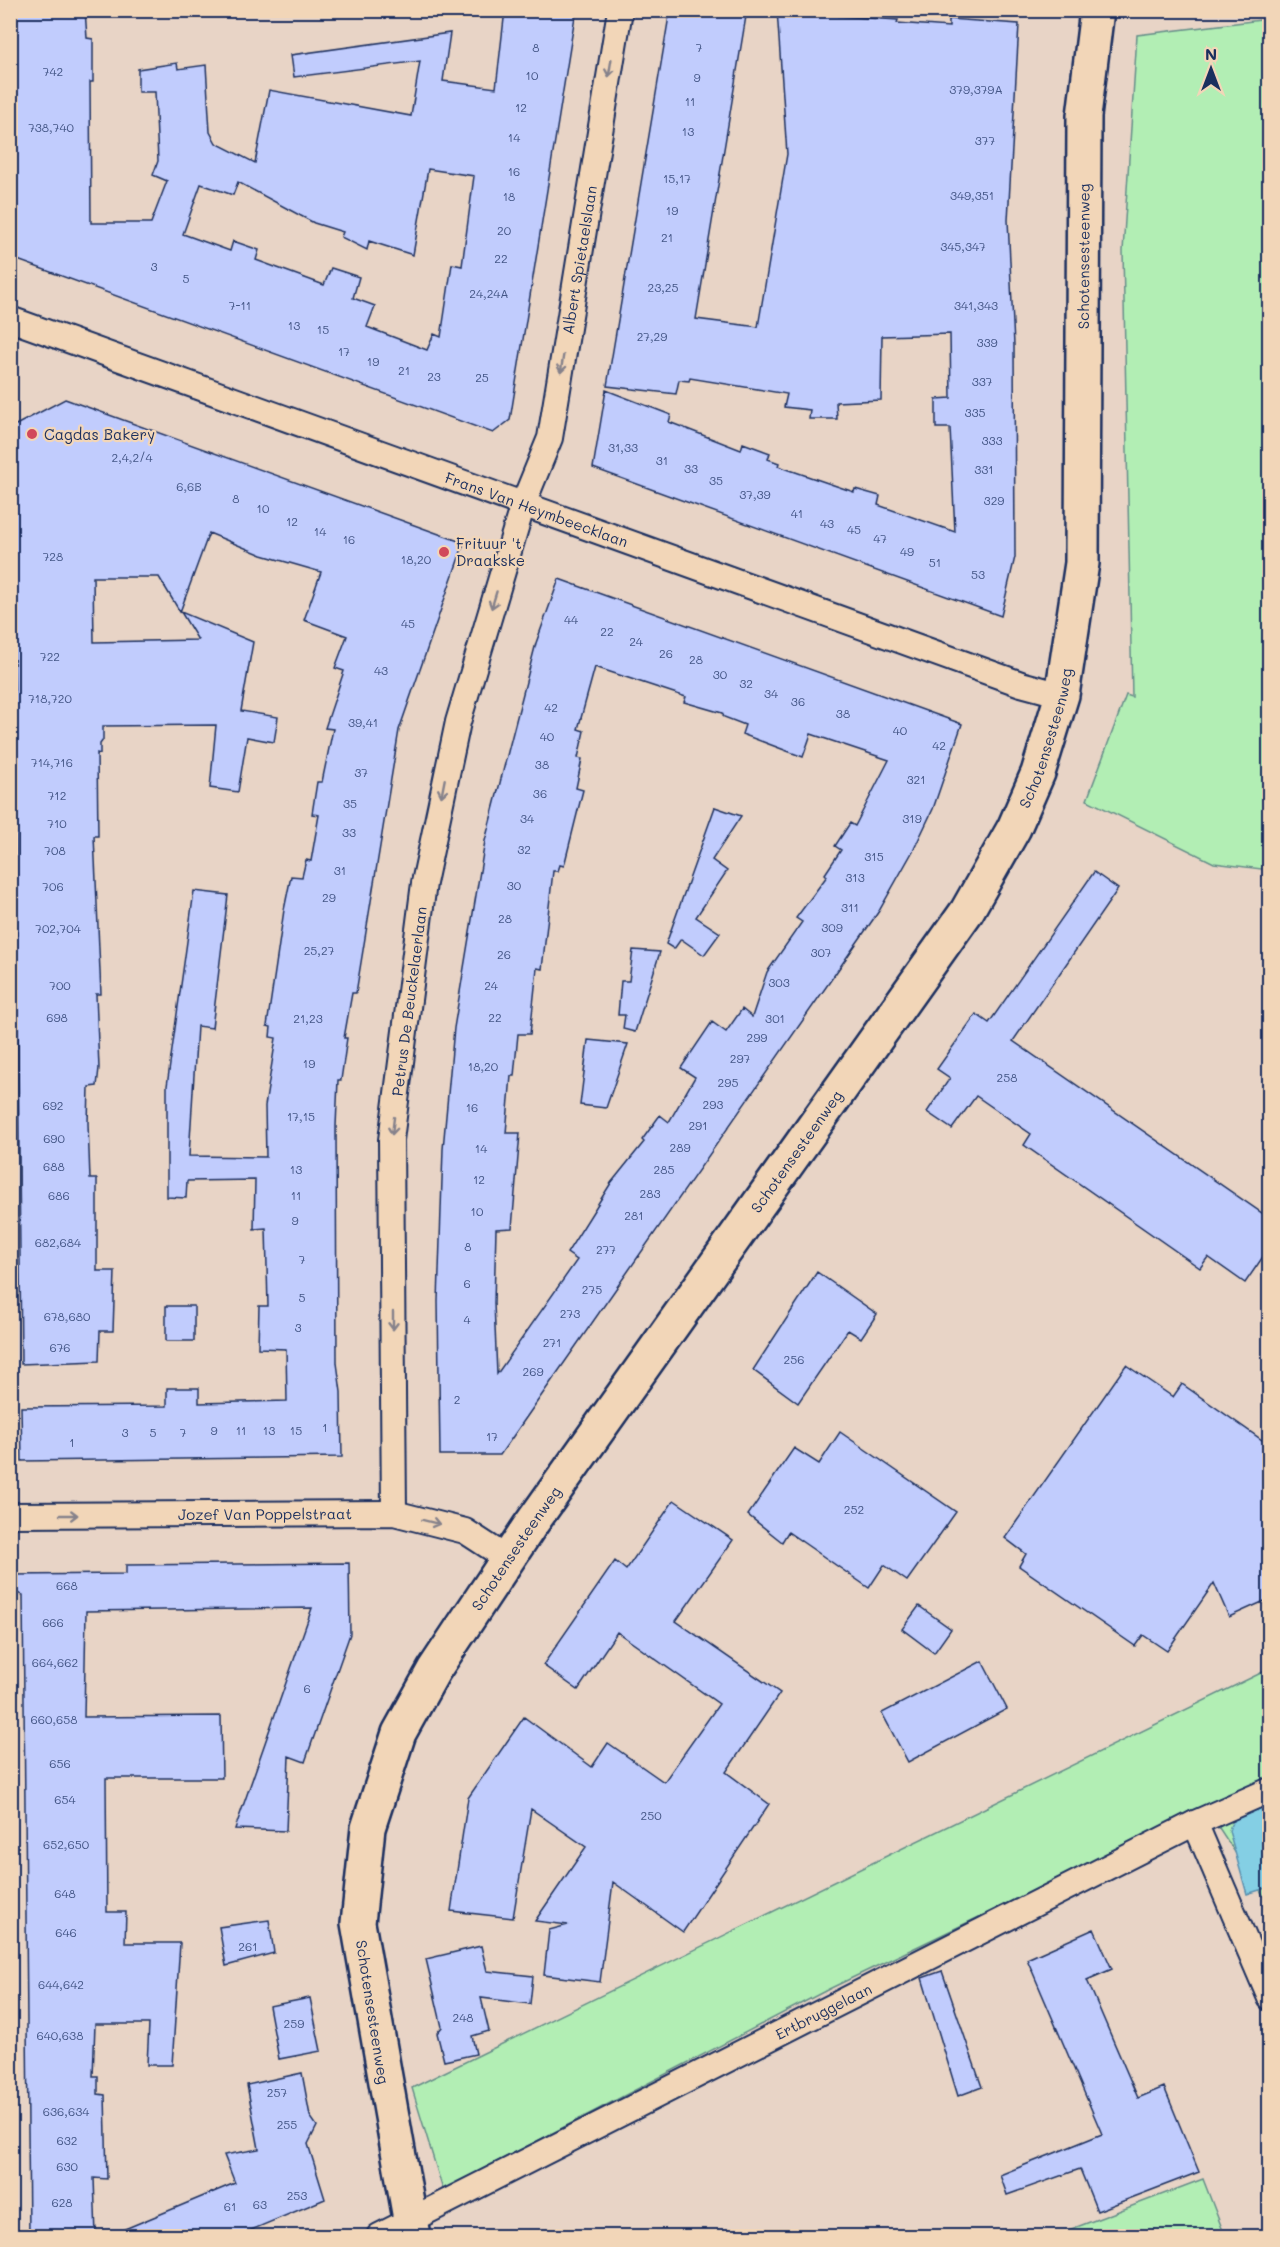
<svg xmlns="http://www.w3.org/2000/svg" width="1280" height="2247" font-family="Mali,sans-serif">
  <rect width="100%" height="100%" fill="#e8d4c6"/>
  <filter id="ink" filterUnits="userSpaceOnUse"><feTurbulence type="fractalNoise" baseFrequency=".0167" numOctaves="2"/><feDisplacementMap in="SourceGraphic" scale="12" xChannelSelector="R" yChannelSelector="G"/><feConvolveMatrix kernelMatrix="1 2 1 2 8 2 1 2 1" color-interpolation-filters="sRGB"/></filter>
  <g filter="url(#ink)">
    <!-- green -->
    <path fill="#b2eeb4" stroke="#668e89" stroke-width="1.5" d="M1269,19H1270L1269,870L1214,863L1087,800L1126,695L1132,697L1123,251L1137,35Z
      M1269,1669V1904L1206,1808L829,1989L443,2190L412,2088Z
      M1203,2179L1225,2236H1053Z"/>
    <!-- water -->
    <path fill="#84cfe4" stroke="#5a8fae" stroke-width="1.5" d="M1269,1802L1267,1848L1269,1887L1247,1894L1229,1831C1232,1812 1253,1808 1269,1802Z"/>
    <!-- building -->
    <path fill="#c1ccfd" stroke="#1b2f5e" stroke-width="1.5" fill-rule="evenodd" d="M10,10H85L87,38L93,39V82H90L91,223H151L167,181L153,175L158,161L155,92H138V69L177,63L178,69L206,65L210,132L216,143L255,163L269,90L411,116L420,61L294,77L291,55L450,33L443,81L496,88L505,10H576L510,420L493,433L12,258ZM428,169L474,176L462,266L452,264L441,337L434,334L427,350L367,327L375,306L353,298L359,277L331,268L324,285L256,260L259,250L233,241L230,251L183,234L201,184L233,195L238,182L314,223L343,232L341,237L367,250L369,241L413,255Z
      M670,10H747L696,319L758,327L787,154L777,10H840L839,16L898,20L897,23L949,27V19L1019,24L1008,220L1014,345L1015,557L1001,616L593,468L606,390L671,415L669,422L741,450L743,443L770,453L768,459L779,463L778,466L854,492L855,489L880,496L878,505L955,532L950,428H936V399L951,398L950,334L882,336L881,400L836,402L837,419H809L810,410L784,407L787,394L690,378L689,381L679,380L676,394L607,386Z
      M65,399L464,543L399,730L356,993H352L344,1038H347L341,1080H338L336,1126L337,1363L341,1392L342,1457L22,1461L21,1407L167,1406V1388H199V1403L287,1401L286,1349L258,1348L259,1306H268L266,1228L254,1229L255,1180L187,1181L186,1198L167,1197V1086L194,891L228,895L212,1028L197,1026L189,1156L266,1157L265,1106L276,1038L270,1037L271,1027L267,1026L284,910L291,876L302,877L306,860L311,861L319,815L312,814L317,782H322L333,729L325,728L344,671L335,668L347,636L304,620L321,572L262,555L209,533L180,612L159,577H93L94,642L198,640L181,612L253,642L241,711L278,717L274,742L247,737L238,792L210,788L216,725L103,726V740L100,744V754L97,753L98,836H94L101,994H96L99,1068L97,1086L89,1087L88,1123L90,1179H97V1271H115L113,1331H100L99,1361L21,1364L12,427Z
      M559,579L962,724L933,809L914,849L879,911L500,1455H440L438,1301L443,1149L454,1028L485,841L536,643ZM595,667L686,697L684,702L722,713L724,717L745,725L742,734L803,757L811,734L889,760L855,826L850,823L835,846L841,850L825,874L827,876L796,918L802,922L767,972L752,1017L742,1009L726,1032L712,1022L681,1068L695,1077L669,1122L660,1115L642,1140L644,1142L611,1183L567,1253L577,1260L497,1374L494,1303L496,1229L512,1228L520,1133H506L511,1076H514L518,1034H530L537,968L542,969L553,871H558L560,865L564,866L583,790L576,788L582,759L578,758L584,731L578,729Z
      M715,807L741,816L712,860L727,871L696,917L720,933L704,955L681,939L674,949L666,944Z
      M1094,872L1118,889L1013,1041L1269,1218V1248L1245,1283L1208,1257L1200,1268L1024,1145L1031,1134L976,1096L952,1129L927,1112L950,1078L937,1069L976,1014L989,1023Z
      M633,950L660,952L635,1032L623,1029L625,1015H618L621,981H629Z
      M588,1040L628,1044L606,1108L580,1105Z
      M817,1272L877,1314L861,1338L848,1330L798,1403L753,1370Z
      M166,1306H194V1341H166Z
      M1126,1365L1173,1397L1182,1384L1269,1445V1599L1229,1617L1214,1583L1167,1651L1143,1635L1135,1646L1019,1566L1026,1554L1005,1538Z
      M840,1432L956,1512L907,1581L884,1565L869,1588L788,1532L782,1542L748,1515L794,1448L819,1464Z
      M674,1500L733,1540L676,1621L780,1693L726,1772L769,1804L683,1932L613,1882L600,1982L544,1975L549,1930L568,1925L535,1921L586,1847L531,1809L513,1918L451,1911L468,1798L524,1717L592,1767L608,1743L664,1782L719,1704L617,1632L578,1690L543,1665L615,1561L626,1570Z
      M349,1563L350,1634L305,1762L289,1756L286,1831L235,1829L312,1608L86,1611L84,1717L221,1716L222,1778H106L107,1912H126L125,1943H180L172,2065H147L149,2024H95L93,2076H98V2094L105,2095L107,2179L94,2178L96,2236H29L23,1595L10,1591V1575L126,1574V1565Z
      M919,1606L951,1629L934,1653L902,1629Z
      M982,1661L1007,1709L908,1762L882,1713Z
      M269,1920L274,1953L226,1966L219,1927Z
      M1094,1929L1112,1969L1087,1980L1138,2098L1164,2087L1199,2172L1097,2211L1080,2169L1007,2195L1000,2175L1102,2134L1027,1959Z
      M481,1946L487,1971L533,1976L530,2004L481,1998L489,2031L472,2036L476,2054L444,2061L437,2033L442,2027L426,1959Z
      M942,1971L982,2087L958,2096L922,1978Z
      M310,1998L321,2051L279,2059L269,2006Z
      M302,2073L310,2116L317,2126L308,2144L325,2199L237,2236H108L235,2183L224,2155L259,2149L247,2085Z"/>
    <g fill="none" stroke-linecap="round" stroke-linejoin="round">
      <defs>
        <g id="street">
          <path id="s1" d="M10,319L1021,684L1062,695"/>
          <path id="s2" d="M394,1513L391,1140L424,883L458,722L523,504L550,438L620,10"/>
          <path id="s3" d="M10,1515L394,1513L465,1531L508,1559"/>
          <path d="M1195,1823L1270,1998"/>
          <path id="s4" d="M379,2236L1195,1823L1270,1790"/>
        </g>
        <g id="secondary">
          <path id="s5" d="M413,2236L358,1923L368,1828L399,1733L434,1670L529,1527L967,911L1014,828L1038,773L1062,695L1082,563L1084,116L1097,10"/>
        </g>
      </defs>
      <!-- street casing -->
      <use href="#street" stroke="#1b2f5e" stroke-width="28"/>
      <!-- secondary casing -->
      <use href="#secondary" stroke="#1b2f5e" stroke-width="38"/>
      <!-- street -->
      <use href="#street" stroke="#f2d6b8" stroke-width="24"/>
      <!-- secondary -->
      <use href="#secondary" stroke="#f2d6b8" stroke-width="33"/>
    </g>
    <!-- one-way arrows -->
    <defs><path id="oneway-shaft" d="M-6 0H5M1.5-3L5.5 0L1.5 3" fill="none" stroke-width="1.6" stroke-linecap="round" stroke-linejoin="round" transform="scale(1.5)"/></defs>
    <g stroke="#86828b">
      <use href="#oneway-shaft" transform="translate(610 68) rotate(99)"/>
      <use href="#oneway-shaft" transform="translate(562 364) rotate(99)"/>
      <use href="#oneway-shaft" transform="translate(494 600) rotate(107)"/>
      <use href="#oneway-shaft" transform="translate(443 788) rotate(101)"/>
      <use href="#oneway-shaft" transform="translate(393 1126) rotate(97)"/>
      <use href="#oneway-shaft" transform="translate(393 1321) rotate(90)"/>
      <use href="#oneway-shaft" transform="translate(69 1515)"/>
      <use href="#oneway-shaft" transform="translate(431 1522) rotate(14)"/>
    </g>
  </g>
  <!-- markers -->
  <g fill="#d1495b" stroke="#f2d6b8" stroke-width="2">
    <circle cx="32" cy="434" r="6"/>
    <circle cx="444" cy="552" r="6"/>
  </g>
  <g text-anchor="middle" dominant-baseline="central" stroke-width="4.5" stroke-linejoin="round" paint-order="stroke">
    <!-- number labels -->
    <g font-size="12" fill="#445686">
      <text x="536" y="47">8</text>
      <text x="699" y="47">7</text>
      <text x="53" y="71">742</text>
      <text x="532" y="75">10</text>
      <text x="697" y="77">9</text>
      <text x="976" y="89">379,379A</text>
      <text x="690" y="101">11</text>
      <text x="521" y="107">12</text>
      <text x="51" y="127">738,740</text>
      <text x="688" y="131">13</text>
      <text x="514" y="137">14</text>
      <text x="985" y="140">377</text>
      <text x="514" y="171">16</text>
      <text x="677" y="178">15,17</text>
      <text x="972" y="195">349,351</text>
      <text x="509" y="196">18</text>
      <text x="672" y="210">19</text>
      <text x="504" y="230">20</text>
      <text x="667" y="237">21</text>
      <text x="963" y="246">345,347</text>
      <text x="501" y="258">22</text>
      <text x="154" y="266">3</text>
      <text x="186" y="278">5</text>
      <text x="663" y="287">23,25</text>
      <text x="489" y="293">24,24A</text>
      <text x="240" y="305">7-11</text>
      <text x="976" y="305">341,343</text>
      <text x="294" y="325">13</text>
      <text x="323" y="329">15</text>
      <text x="652" y="336">27,29</text>
      <text x="987" y="342">339</text>
      <text x="344" y="351">17</text>
      <text x="373" y="361">19</text>
      <text x="404" y="370">21</text>
      <text x="434" y="376">23</text>
      <text x="482" y="377">25</text>
      <text x="982" y="381">337</text>
      <text x="975" y="412">335</text>
      <text x="992" y="440">333</text>
      <text x="623" y="447">31,33</text>
      <text x="132" y="457">2,4,2/4</text>
      <text x="662" y="460">31</text>
      <text x="691" y="468">33</text>
      <text x="984" y="469">331</text>
      <text x="716" y="480">35</text>
      <text x="189" y="486">6,6B</text>
      <text x="755" y="494">37,39</text>
      <text x="236" y="498">8</text>
      <text x="994" y="500">329</text>
      <text x="263" y="508">10</text>
      <text x="797" y="513">41</text>
      <text x="292" y="521">12</text>
      <text x="827" y="523">43</text>
      <text x="854" y="529">45</text>
      <text x="320" y="531">14</text>
      <text x="880" y="538">47</text>
      <text x="349" y="539">16</text>
      <text x="907" y="551">49</text>
      <text x="53" y="556">728</text>
      <text x="416" y="559">18,20</text>
      <text x="935" y="562">51</text>
      <text x="978" y="574">53</text>
      <text x="571" y="619">44</text>
      <text x="408" y="623">45</text>
      <text x="607" y="631">22</text>
      <text x="636" y="641">24</text>
      <text x="666" y="653">26</text>
      <text x="50" y="656">722</text>
      <text x="696" y="659">28</text>
      <text x="381" y="670">43</text>
      <text x="720" y="674">30</text>
      <text x="746" y="683">32</text>
      <text x="771" y="693">34</text>
      <text x="50" y="698">718,720</text>
      <text x="798" y="701">36</text>
      <text x="551" y="707">42</text>
      <text x="843" y="713">38</text>
      <text x="363" y="722">39,41</text>
      <text x="900" y="730">40</text>
      <text x="547" y="736">40</text>
      <text x="939" y="745">42</text>
      <text x="52" y="762">714,716</text>
      <text x="542" y="764">38</text>
      <text x="361" y="772">37</text>
      <text x="916" y="779">321</text>
      <text x="540" y="793">36</text>
      <text x="57" y="795">712</text>
      <text x="350" y="803">35</text>
      <text x="527" y="818">34</text>
      <text x="912" y="818">319</text>
      <text x="57" y="823">710</text>
      <text x="349" y="832">33</text>
      <text x="524" y="849">32</text>
      <text x="55" y="850">708</text>
      <text x="874" y="856">315</text>
      <text x="340" y="870">31</text>
      <text x="855" y="877">313</text>
      <text x="514" y="885">30</text>
      <text x="53" y="886">706</text>
      <text x="329" y="897">29</text>
      <text x="850" y="907">311</text>
      <text x="505" y="918">28</text>
      <text x="832" y="927">309</text>
      <text x="58" y="928">702,704</text>
      <text x="319" y="950">25,27</text>
      <text x="821" y="952">307</text>
      <text x="504" y="954">26</text>
      <text x="779" y="982">303</text>
      <text x="60" y="985">700</text>
      <text x="491" y="985">24</text>
      <text x="57" y="1017">698</text>
      <text x="495" y="1017">22</text>
      <text x="308" y="1018">21,23</text>
      <text x="775" y="1018">301</text>
      <text x="757" y="1037">299</text>
      <text x="740" y="1058">297</text>
      <text x="309" y="1063">19</text>
      <text x="483" y="1066">18,20</text>
      <text x="1007" y="1077">258</text>
      <text x="728" y="1082">295</text>
      <text x="713" y="1104">293</text>
      <text x="53" y="1105">692</text>
      <text x="472" y="1107">16</text>
      <text x="301" y="1116">17,15</text>
      <text x="698" y="1125">291</text>
      <text x="54" y="1138">690</text>
      <text x="680" y="1147">289</text>
      <text x="481" y="1148">14</text>
      <text x="54" y="1166">688</text>
      <text x="296" y="1169">13</text>
      <text x="664" y="1169">285</text>
      <text x="479" y="1179">12</text>
      <text x="650" y="1193">283</text>
      <text x="59" y="1195">686</text>
      <text x="296" y="1195">11</text>
      <text x="477" y="1211">10</text>
      <text x="634" y="1215">281</text>
      <text x="295" y="1220">9</text>
      <text x="58" y="1242">682,684</text>
      <text x="468" y="1246">8</text>
      <text x="606" y="1249">277</text>
      <text x="302" y="1259">7</text>
      <text x="467" y="1283">6</text>
      <text x="592" y="1289">275</text>
      <text x="302" y="1297">5</text>
      <text x="570" y="1313">273</text>
      <text x="67" y="1316">678,680</text>
      <text x="467" y="1319">4</text>
      <text x="298" y="1327">3</text>
      <text x="552" y="1342">271</text>
      <text x="60" y="1347">676</text>
      <text x="794" y="1359">256</text>
      <text x="533" y="1371">269</text>
      <text x="457" y="1399">2</text>
      <text x="325" y="1427">1</text>
      <text x="214" y="1430">9</text>
      <text x="241" y="1430">11</text>
      <text x="269" y="1430">13</text>
      <text x="296" y="1430">15</text>
      <text x="125" y="1432">3</text>
      <text x="153" y="1432">5</text>
      <text x="183" y="1432">7</text>
      <text x="492" y="1436">17</text>
      <text x="72" y="1442">1</text>
      <text x="854" y="1509">252</text>
      <text x="67" y="1585">668</text>
      <text x="53" y="1622">666</text>
      <text x="55" y="1662">664,662</text>
      <text x="307" y="1688">6</text>
      <text x="54" y="1719">660,658</text>
      <text x="60" y="1763">656</text>
      <text x="65" y="1799">654</text>
      <text x="651" y="1815">250</text>
      <text x="66" y="1844">652,650</text>
      <text x="65" y="1893">648</text>
      <text x="66" y="1932">646</text>
      <text x="248" y="1946">261</text>
      <text x="61" y="1984">644,642</text>
      <text x="463" y="2017">248</text>
      <text x="294" y="2023">259</text>
      <text x="60" y="2035">640,638</text>
      <text x="277" y="2092">257</text>
      <text x="66" y="2111">636,634</text>
      <text x="287" y="2124">255</text>
      <text x="67" y="2140">632</text>
      <text x="67" y="2166">630</text>
      <text x="297" y="2195">253</text>
      <text x="62" y="2202">628</text>
      <text x="260" y="2204">63</text>
      <text x="230" y="2206">61</text>
    </g>
    <!-- street labels -->
    <g font-size="15" fill="#1b2f5e" stroke="#f2d6b8">
      <text stroke="none"><textPath href="#s5" startOffset="2190">Schotensesteenweg</textPath></text>
      <text stroke="none"><textPath href="#s2" startOffset="1276">Albert Spietaelslaan</textPath></text>
      <text stroke="none"><textPath href="#s1" startOffset="560">Frans Van Heymbeecklaan</textPath></text>
      <text stroke="none"><textPath href="#s5" startOffset="1704">Schotensesteenweg</textPath></text>
      <text stroke="none"><textPath href="#s2" startOffset="513">Petrus De Beuckelaerlaan</textPath></text>
      <text stroke="none"><textPath href="#s5" startOffset="1218">Schotensesteenweg</textPath></text>
      <text stroke="none"><textPath href="#s3" startOffset="255">Jozef Van Poppelstraat</textPath></text>
      <text stroke="none"><textPath href="#s5" startOffset="732">Schotensesteenweg</textPath></text>
      <text transform="translate(373 2012) rotate(81)">Schotensesteenweg</text>
      <text stroke="none"><textPath href="#s4" startOffset="498">Ertbruggelaan</textPath></text>
    </g>
    <!-- poi labels -->
    <g font-size="15" fill="#1b2f5e" stroke="#f2d6b8" text-anchor="start">
      <text x="44" y="434">Cagdas Bakery</text>
      <text x="456" y="543">Frituur 't<tspan x="456" dy="17">Draakske</tspan></text>
    </g>
  </g>
  <!-- margin -->
  <rect width="1280" height="2247" fill="none" stroke="#f2d6b8" stroke-width="36"/>
  <rect x="18" y="18" width="1244" height="2211" fill="none" stroke="#1b2f5e" stroke-width="2" filter="url(#ink)"/>
  <!-- north arrow -->
  <g transform="translate(1211 69)" stroke="#f2d6b8" stroke-width="4.5" paint-order="stroke">
  <path d="M0-4.5L10 22L0 15L-10 22Z" fill="#1b2f5e"/>
  <text y="-9" font-size="16" font-weight="bold" text-anchor="middle" fill="#1b2f5e">N</text>
  </g>
</svg>
